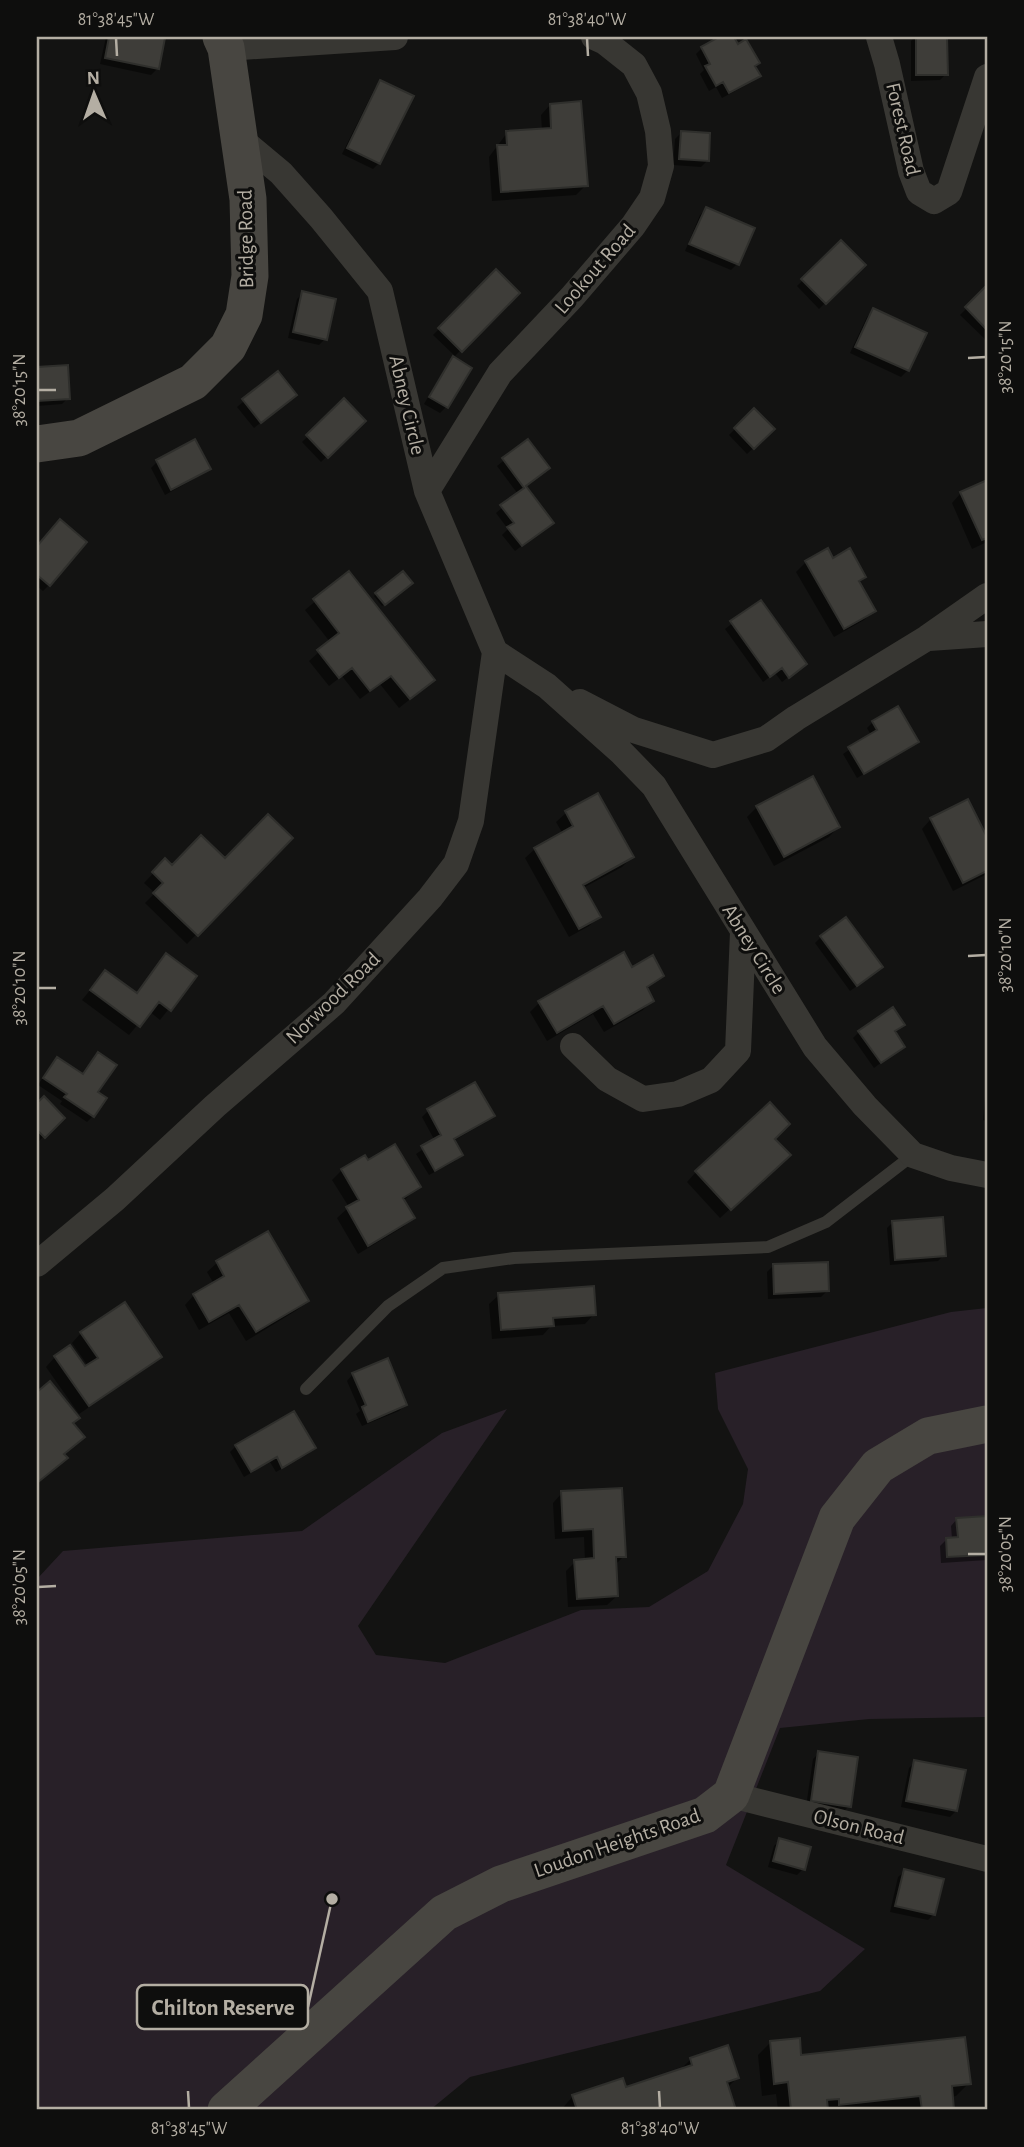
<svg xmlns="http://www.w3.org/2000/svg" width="1024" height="2147" font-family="'Alegreya Sans',sans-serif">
  <rect width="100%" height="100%" fill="#131312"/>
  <!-- green -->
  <path fill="#282028" d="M987,1308V1717L869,1719L780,1728L726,1865L865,1949L820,1991L470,2077L430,2110H37V1579L63,1551L302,1531L442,1433L507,1409L358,1626L376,1655L445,1663L581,1610L649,1607L708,1571L743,1504L748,1469L718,1409L715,1373L951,1312Z"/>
  <!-- shadow -->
  <path fill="#0007" d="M106,37H152L163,39L157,69L151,75L100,64Z
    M723,37H732L737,46L758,63L754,67L758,76L752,82L722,98L716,87L709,91L700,74L704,70L696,54L702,48Z
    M915,37H945L946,74L940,80L911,81V41Z
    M381,82L379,163L373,169L342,154L375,88Z
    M550,105L586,185L576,195L492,201L489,157L507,133L542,130L541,115Z
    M681,133L707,161L701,167L673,165L675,139Z
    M706,209L753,229L737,264L731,270L685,251L700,215Z
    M841,243L863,265L819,309L797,286Z
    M496,272L517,293L455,356L433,335Z
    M987,288V341L960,315Z
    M303,293L325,339L319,345L288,338L297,299Z
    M873,311L924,334L908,370L901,377L850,353L867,317Z
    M453,359L469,368L446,407L440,413L424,404L447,365Z
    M66,366L68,398L62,404L37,406V369Z
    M278,373L289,400L254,428L237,407Z
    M344,401L363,421L321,462L302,442Z
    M754,410L773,429L747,454L729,435Z
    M194,441L209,468L203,474L165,495L151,468L157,462Z
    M528,441L524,486L545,528L515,551L502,535L508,529L496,513L518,494L497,466Z
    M987,482V542L972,549L952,503L961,493Z
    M54,527L49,585L43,591L37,586V548Z
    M832,560L864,576L858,583L874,610L864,620L834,637L796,572L806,562Z
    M349,573L423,689L399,708L380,684L360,699L342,676L329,686L309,661L330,642L305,610Z
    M408,585L382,606L374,596L376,594Z
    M760,602L805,664L782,682L775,673L763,682L725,629Z
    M873,722L916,741L910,747L857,778L843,754L871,735L867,728Z
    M812,778L838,827L829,837L774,866L747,817L757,807Z
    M597,795L632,857L622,867L583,888L599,916L589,926L569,937L525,858L535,849L563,834L556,822L566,813Z
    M968,802L987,841V874L953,891L922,829L931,819Z
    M290,838L187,944L145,903L155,893L144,883L165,861L172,867L225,860Z
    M821,937L875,973L850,991L815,943Z
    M166,955L195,976L160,1020L149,1011L129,1035L82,1000L105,972L135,994Z
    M632,970L662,976L646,989L652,1000L643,1010L604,1032L593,1014L547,1041L530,1012L539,1003Z
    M903,1024L894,1033L903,1046L874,1068L853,1038L859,1032Z
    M98,1055L93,1116L87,1122L60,1104L62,1101L38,1085L51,1065L82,1076Z
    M987,1074V1121L983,1120Z
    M474,1084L492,1116L486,1122L453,1141L461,1155L455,1161L429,1175L416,1154L435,1141L422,1117L428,1111Z
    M44,1099L62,1118L37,1143V1106Z
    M773,1139L779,1164L720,1218L687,1182L696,1172Z
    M367,1162L419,1187L403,1201L413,1218L403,1227L358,1254L337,1218L349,1207L332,1180L342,1170Z
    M893,1222L944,1255L938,1261L890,1265L887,1228Z
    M267,1233L307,1301L297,1310L246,1341L229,1313L199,1330L185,1305L194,1295L214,1284L207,1272L217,1263Z
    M773,1266L827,1291L821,1297L768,1299L767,1272Z
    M499,1295L594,1314L585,1324L551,1326L543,1335L492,1339L489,1304Z
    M124,1304L160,1357L150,1366L79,1414L46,1367L55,1357L84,1369L88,1366L72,1343L81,1333Z
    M353,1374L405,1405L399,1411L362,1426L356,1414L360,1411L347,1381Z
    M236,1446L314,1448L308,1454L276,1472L270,1462L244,1477L230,1452Z
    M562,1493L624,1556L615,1565L617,1596L607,1605L568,1607L566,1571L575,1562L585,1561L584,1537L555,1539L553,1503Z
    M987,1517V1560L941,1563L940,1546L946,1540L952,1539L951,1526L957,1519Z
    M819,1753L849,1806L843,1812L806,1807L813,1759Z
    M915,1762L956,1811L950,1817L901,1807L909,1768Z
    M780,1840L803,1869L797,1875L768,1867L774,1846Z
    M905,1871L934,1914L928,1920L890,1912L898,1877Z
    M770,2043L800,2057L969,2083L956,2096L951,2097L952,2110H908V2107L882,2110H778L776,2094L762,2096L758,2055Z
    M691,2059L737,2078L727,2088L734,2110H561L573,2096L625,2089L679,2071Z"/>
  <!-- building -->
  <path fill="#3e3d39" stroke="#2f2f2c" stroke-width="2" d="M109,37L165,38L159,69L105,58Z
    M719,37H734L738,44L746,39L760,63L755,66L761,76L729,93L723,82L716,86L705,66L710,64L701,47Z
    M916,37H947L948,75H916Z
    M380,80L414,96L380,164L347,148Z
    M581,101L588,186L501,192L497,145H507L506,131L551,128L550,104Z
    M681,131L710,133L709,161L679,159Z
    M706,207L755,228L739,265L689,244Z
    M841,240L866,265L826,304L801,279Z
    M496,269L520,293L462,352L438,328Z
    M987,285V330L965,307Z
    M302,291L336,299L327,340L293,332Z
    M873,308L927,333L909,371L855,347Z
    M453,356L472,368L448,408L429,397Z
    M68,365L70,399L37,401V367Z
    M278,371L297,395L261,423L242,399Z
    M344,398L366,421L328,458L306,435Z
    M754,408L775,429L754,449L734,428Z
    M195,439L211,469L171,490L156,460Z
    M528,439L550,468L526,486L554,523L522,546L507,527L514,523L500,505L524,488L502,458Z
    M987,480V538L982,540L960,492Z
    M60,519L87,542L50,586L37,575V546Z
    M828,548L833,558L850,548L866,577L859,581L876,611L844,629L805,561Z
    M349,571L435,680L410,699L391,676L370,691L352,668L339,678L317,650L339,633L313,599Z
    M403,571L413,583L385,605L375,593Z
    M761,600L807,664L789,678L782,668L770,677L730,621Z
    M898,706L919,742L864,774L848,747L877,730L872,721Z
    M813,776L840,827L784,857L756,806Z
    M598,793L634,857L583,885L601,917L579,929L534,848L573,826L565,811Z
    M968,799L987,837V871L963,883L930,818Z
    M268,814L293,838L198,936L153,893L163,883L152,872L165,858L172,865L201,835L225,858Z
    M846,917L883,967L857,986L820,936Z
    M624,952L632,967L653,955L664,976L647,987L654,1001L614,1024L603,1006L557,1033L538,1001Z
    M166,953L197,976L171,1011L159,1002L140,1027L90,990L105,970L137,993Z
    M893,1007L905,1025L895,1031L905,1047L881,1063L858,1031Z
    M98,1052L117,1065L98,1092L107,1098L94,1117L64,1097L67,1094L43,1078L57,1057L83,1074Z
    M475,1082L495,1116L454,1139L463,1155L435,1171L421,1146L441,1135L427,1109Z
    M44,1096L65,1118L45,1138L37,1130V1103Z
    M770,1102L790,1124L775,1139L791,1155L731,1210L695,1171Z
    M395,1144L421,1187L403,1198L415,1218L368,1246L346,1207L359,1200L341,1169L365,1155L368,1160Z
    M943,1217L946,1256L895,1260L892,1221Z
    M268,1231L309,1301L256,1332L239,1305L209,1322L193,1294L224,1276L216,1261Z
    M828,1262L829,1291L774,1294L773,1264Z
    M594,1286L596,1315L553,1318L554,1326L501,1330L498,1293Z
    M125,1302L162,1357L89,1406L54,1356L70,1345L85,1366L98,1358L80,1332Z
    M388,1358L407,1405L368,1422L362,1407L366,1405L352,1373Z
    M50,1381L80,1418L73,1423L85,1437L64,1454L68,1458L37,1483V1392Z
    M294,1411L316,1448L282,1468L277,1457L251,1472L235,1445Z
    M622,1488L626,1557H616L618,1596L577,1599L574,1560L594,1558L593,1529L563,1531L561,1491Z
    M987,1516V1555L947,1557L946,1538L958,1537L956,1518Z
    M818,1751L858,1757L851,1807L811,1801Z
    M914,1760L966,1770L957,1811L906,1801Z
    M779,1838L811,1847L805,1870L773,1861Z
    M904,1869L944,1879L935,1915L895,1906Z
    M965,2037L971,2084L952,2086L954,2110H922L920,2096L839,2105V2099L827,2100L828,2110H791L788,2082L774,2084L770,2041L800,2038L801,2055Z
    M728,2045L739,2078L727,2082L736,2110H577L572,2095L623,2078L626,2087L692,2065L690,2058Z"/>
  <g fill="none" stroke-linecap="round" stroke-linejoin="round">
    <!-- lane -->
    <path stroke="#383733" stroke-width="12" d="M306,1389L388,1306L443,1268L514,1258L768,1247L826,1222L913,1155"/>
    <!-- street -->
    <path stroke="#383733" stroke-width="26" d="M879,37L887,64L911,171L919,192L934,201L949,192L987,77
      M226,48L395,37
      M239,138L281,173L321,218L380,291L427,491L495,652L547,686L621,752L654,786L815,1047L865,1106L913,1155L951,1168L987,1175
      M427,491L500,373L572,297L633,226L652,198L661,166L658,131L649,93L634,65L605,42L594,37
      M929,638L987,634
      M580,702L634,730L713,755L766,739L796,718L927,638L987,596
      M573,1046L607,1079L643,1099L678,1094L711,1080L738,1051L743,932
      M37,1264L115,1199L215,1106L334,1003L430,898L456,864L471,821L495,652
      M731,1795L987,1859"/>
    <!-- secondary -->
    <path stroke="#484641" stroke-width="37" d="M37,444L79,438L193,382L228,347L244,315L250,276L248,199L226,48L221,37
      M226,2110L444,1913L501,1884L705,1815L731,1795L837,1518L878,1466L928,1436L987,1424"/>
  </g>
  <!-- ticks -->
  <path fill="none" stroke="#b4aea3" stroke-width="2.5" d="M116,38L117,56M587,38L588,56M968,358L986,357M38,390H56M968,956L986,955M38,988H56M968,1554H986M38,1587L56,1586M188,2091L189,2108M659,2091L660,2108"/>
  <g text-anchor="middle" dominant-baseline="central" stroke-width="6" stroke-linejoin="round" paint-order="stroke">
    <!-- street labels -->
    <g font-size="21" fill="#b4aea3" stroke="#0e0e0d">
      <text transform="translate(903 129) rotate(77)">Forest Road</text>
      <text transform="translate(246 239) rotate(-91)">Bridge Road</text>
      <text transform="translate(595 269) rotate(-49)">Lookout Road</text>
      <text transform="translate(407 405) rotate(77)">Abney Circle</text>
      <text transform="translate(754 949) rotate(58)">Abney Circle</text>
      <text transform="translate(333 998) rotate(-44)">Norwood Road</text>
      <text transform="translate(859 1827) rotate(14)">Olson Road</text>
      <text transform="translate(617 1843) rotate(-19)">Loudon Heights Road</text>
    </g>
  </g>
  <!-- callouts -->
  <path fill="none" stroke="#b4aea3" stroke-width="2.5" d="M332 1899L308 2007"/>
  <circle fill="#b4aea3" stroke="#0e0e0d" stroke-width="2.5" cx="332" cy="1899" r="7"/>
  <rect fill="#0e0e0d" stroke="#b4aea3" stroke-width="2.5" x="137" y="1985" width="171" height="44" rx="7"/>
  <g font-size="23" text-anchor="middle" font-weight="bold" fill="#b4aea3">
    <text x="223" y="2015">Chilton Reserve</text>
  </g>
  <!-- border -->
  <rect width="1024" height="2147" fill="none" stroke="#0e0e0d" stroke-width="77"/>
  <!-- north arrow -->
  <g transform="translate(94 94) rotate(358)" stroke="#0e0e0d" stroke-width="5" paint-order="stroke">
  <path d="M0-5L12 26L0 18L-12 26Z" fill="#b4aea3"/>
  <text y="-10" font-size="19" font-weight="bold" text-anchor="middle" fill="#b4aea3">N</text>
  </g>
  <rect x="38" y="38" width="948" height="2070" fill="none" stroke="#b4aea3" stroke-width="2.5"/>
  <g font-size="18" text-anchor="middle" fill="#b4aea3">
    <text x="116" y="25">81°38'45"W</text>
    <text x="587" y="25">81°38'40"W</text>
    <text transform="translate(1005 357) rotate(-90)" y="6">38°20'15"N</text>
    <text transform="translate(19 390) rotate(-90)" y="6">38°20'15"N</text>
    <text transform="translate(1005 955) rotate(-90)" y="6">38°20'10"N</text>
    <text transform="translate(19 988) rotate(-90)" y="6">38°20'10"N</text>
    <text transform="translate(1005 1554) rotate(-90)" y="6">38°20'05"N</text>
    <text transform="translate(19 1587) rotate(-90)" y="6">38°20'05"N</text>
    <text x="189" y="2134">81°38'45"W</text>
    <text x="660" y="2134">81°38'40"W</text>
  </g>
</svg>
